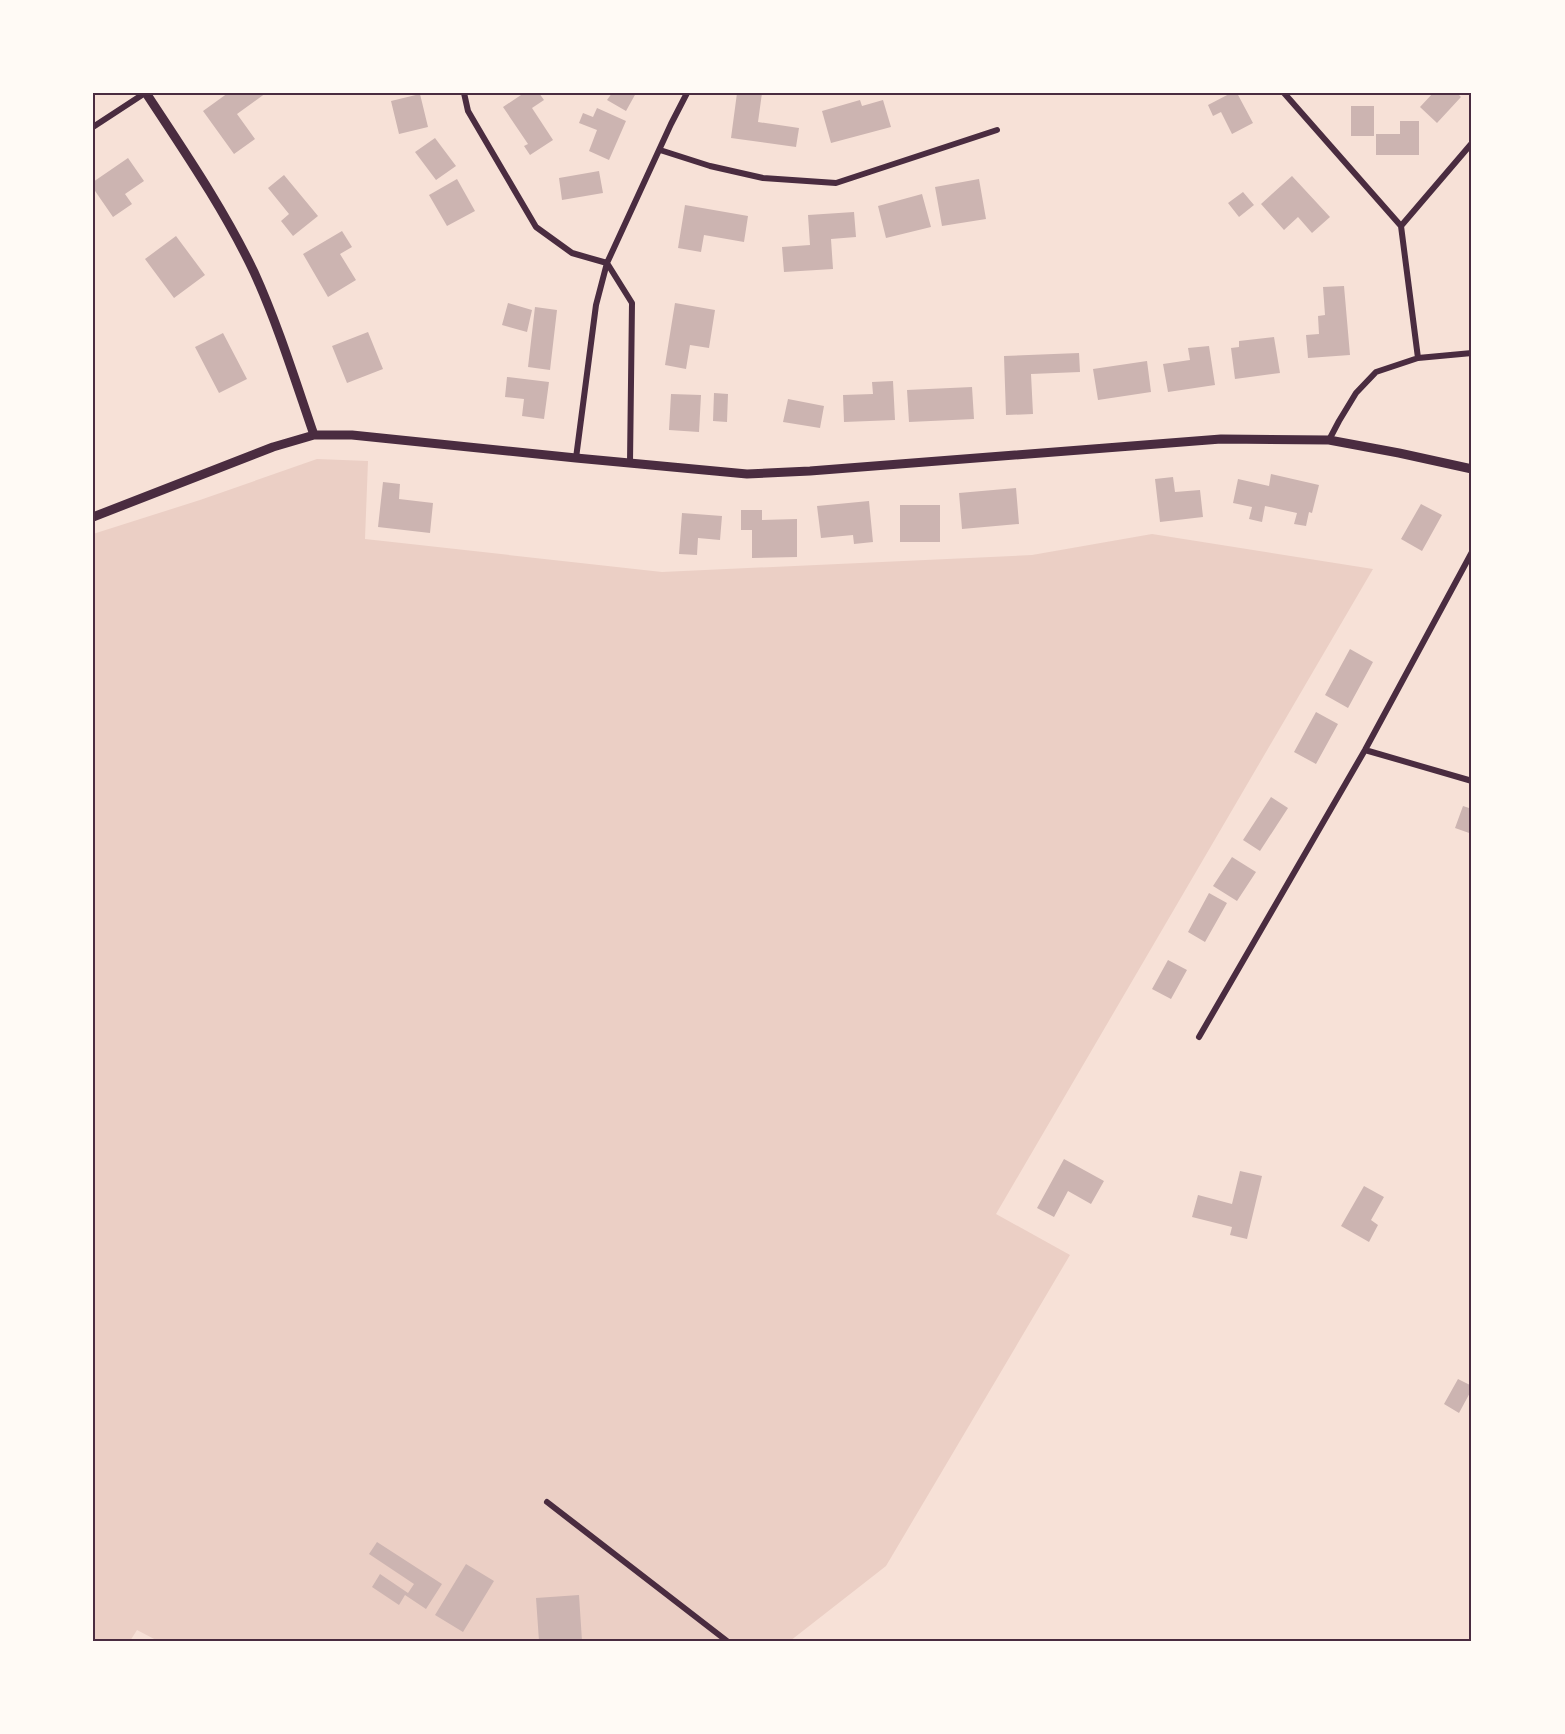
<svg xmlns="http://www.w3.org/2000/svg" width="1565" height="1734" font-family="Montserrat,sans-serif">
  <rect width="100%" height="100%" fill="#f7e1d7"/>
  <!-- green -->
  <path fill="#ebcfc5" d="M317,459L368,461L365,539L662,572L1032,555L1152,534L1373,569L996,1214L1070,1255L886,1566L790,1641H158L137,1630L130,1641H93V534L200,500Z"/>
  <!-- building -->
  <path fill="#ccb4b1" d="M228,93H266L237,114L255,139L234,154L203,111Z
    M524,93H539L544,100L532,108L553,140L530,155L524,146L528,144L503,107Z
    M612,93H636L626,111L607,100Z
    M737,93H762L758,122L799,128L796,147L731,138Z
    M1231,93H1237L1253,123L1232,134L1221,112L1213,116L1208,105Z
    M1433,93H1457L1461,97L1437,123L1420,107Z
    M420,94L428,127L399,134L391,101Z
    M860,100L862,106L883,100L891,127L831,143L822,111Z
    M1351,106H1374V136H1351Z
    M597,108L626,121L609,160L589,151L597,130L579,123L583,113L593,117Z
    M1400,121H1419V155H1376V134H1400Z
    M435,138L456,166L436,180L415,152Z
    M128,158L144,181L125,194L132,204L113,217L93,188V182Z
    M599,171L603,193L562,200L559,178Z
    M284,175L318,216L293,236L281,221L289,214L268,188Z
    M1292,176L1330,217L1312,233L1298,217L1284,230L1261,204Z
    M457,179L475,211L447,226L429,195Z
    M979,179L986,219L942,226L935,187Z
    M1243,192L1254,205L1239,217L1228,203Z
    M922,194L931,227L886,238L878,206Z
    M685,205L748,216L744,242L704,235L701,252L678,248Z
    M854,212L856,237L831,239L833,269L784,272L782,247L810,245L808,215Z
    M342,231L352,247L340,254L356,280L328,297L303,254Z
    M176,236L205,275L174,298L145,259Z
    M1344,286L1350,355L1308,358L1306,335L1319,334L1318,316L1325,315L1323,287Z
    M508,303L532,310L527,332L502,325Z
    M675,303L715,310L709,348L690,345L686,369L665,365Z
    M535,307L557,310L550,370L528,367Z
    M368,332L383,369L347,383L332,346Z
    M223,333L247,379L219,393L195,347Z
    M1274,337L1280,373L1235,379L1231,348L1239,347V341Z
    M1209,346L1215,385L1168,392L1163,364L1190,360L1188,348Z
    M1079,353L1080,372L1031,374L1033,414L1006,415L1004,356Z
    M1147,361L1151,392L1098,400L1093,369Z
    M507,377L549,382L544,419L522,416L524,399L505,397Z
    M893,381L895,420L844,422L843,395L873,394L872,382Z
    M972,387L974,419L909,422L907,390Z
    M714,393L728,394L727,422L713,421Z
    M671,394L701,395L699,432L669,430Z
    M788,399L824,406L820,428L783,422Z
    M1271,474L1319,485L1312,513L1309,512L1306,526L1294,524L1297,513L1265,506L1262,522L1249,519L1252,507L1233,503L1238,479L1269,486Z
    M1173,477L1175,492L1200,490L1203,517L1160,522L1155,479Z
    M383,482L400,484L399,499L433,503L430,533L378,527Z
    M1016,488L1019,524L962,529L959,493Z
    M869,501L873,542L854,544L853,535L821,538L817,506Z
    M1421,504L1442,515L1422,551L1401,539Z
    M900,505H940V542H900Z
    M741,510H762V520L797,519V557L752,558V530H741Z
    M682,513L722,516L720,540L698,538L697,555L679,554Z
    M1350,649L1373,662L1348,708L1325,695Z
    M1316,712L1338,724L1316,764L1294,752Z
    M1271,797L1288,808L1260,851L1243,840Z
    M1463,806L1472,809V834L1455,828Z
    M1232,857L1256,872L1237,901L1213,886Z
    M1209,893L1227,903L1205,942L1188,932Z
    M1168,960L1187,970L1171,999L1152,989Z
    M1064,1159L1104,1181L1091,1204L1068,1191L1054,1217L1037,1208Z
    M1240,1171L1262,1176L1247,1239L1230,1235L1232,1227L1192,1217L1198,1195L1232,1204Z
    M1364,1186L1384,1197L1371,1220L1378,1225L1369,1242L1341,1226Z
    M1458,1379L1472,1386V1389L1459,1413L1444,1404Z
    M377,1542L442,1584L426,1609L405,1595L399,1605L372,1587L380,1574L408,1593L414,1584L369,1554Z
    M466,1564L494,1581L463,1632L435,1615Z
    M579,1595L582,1641H539L536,1598Z"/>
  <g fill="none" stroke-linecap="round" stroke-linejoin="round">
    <!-- minor -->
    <path stroke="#4a2c40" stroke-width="6" d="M464,93L468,111L536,227L572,253L607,263
      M1284,93L1401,226L1418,358
      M93,127L145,93
      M660,150L710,166L763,178L836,183L997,130
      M1401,226L1472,143
      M607,263L632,303L630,462
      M1329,440L1339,421L1356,393L1376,372L1418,358L1472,353
      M576,458L596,305L607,263L671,124L687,93
      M1365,750L1472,781
      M1199,1037L1365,750L1472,552
      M547,1502L727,1641"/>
    <!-- tertiary -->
    <path stroke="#4a2c40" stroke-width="9" d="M146,93C184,151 224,209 254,272C278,325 295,380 314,435
      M93,517L273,447L314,435H352L576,458L747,474L810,471L1221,439L1329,440L1399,453L1472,469"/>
  </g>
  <!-- border -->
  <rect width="1565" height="1734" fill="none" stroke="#fffaf5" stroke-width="189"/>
  <rect x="94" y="94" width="1376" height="1546" fill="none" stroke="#4a2c40" stroke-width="2"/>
</svg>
